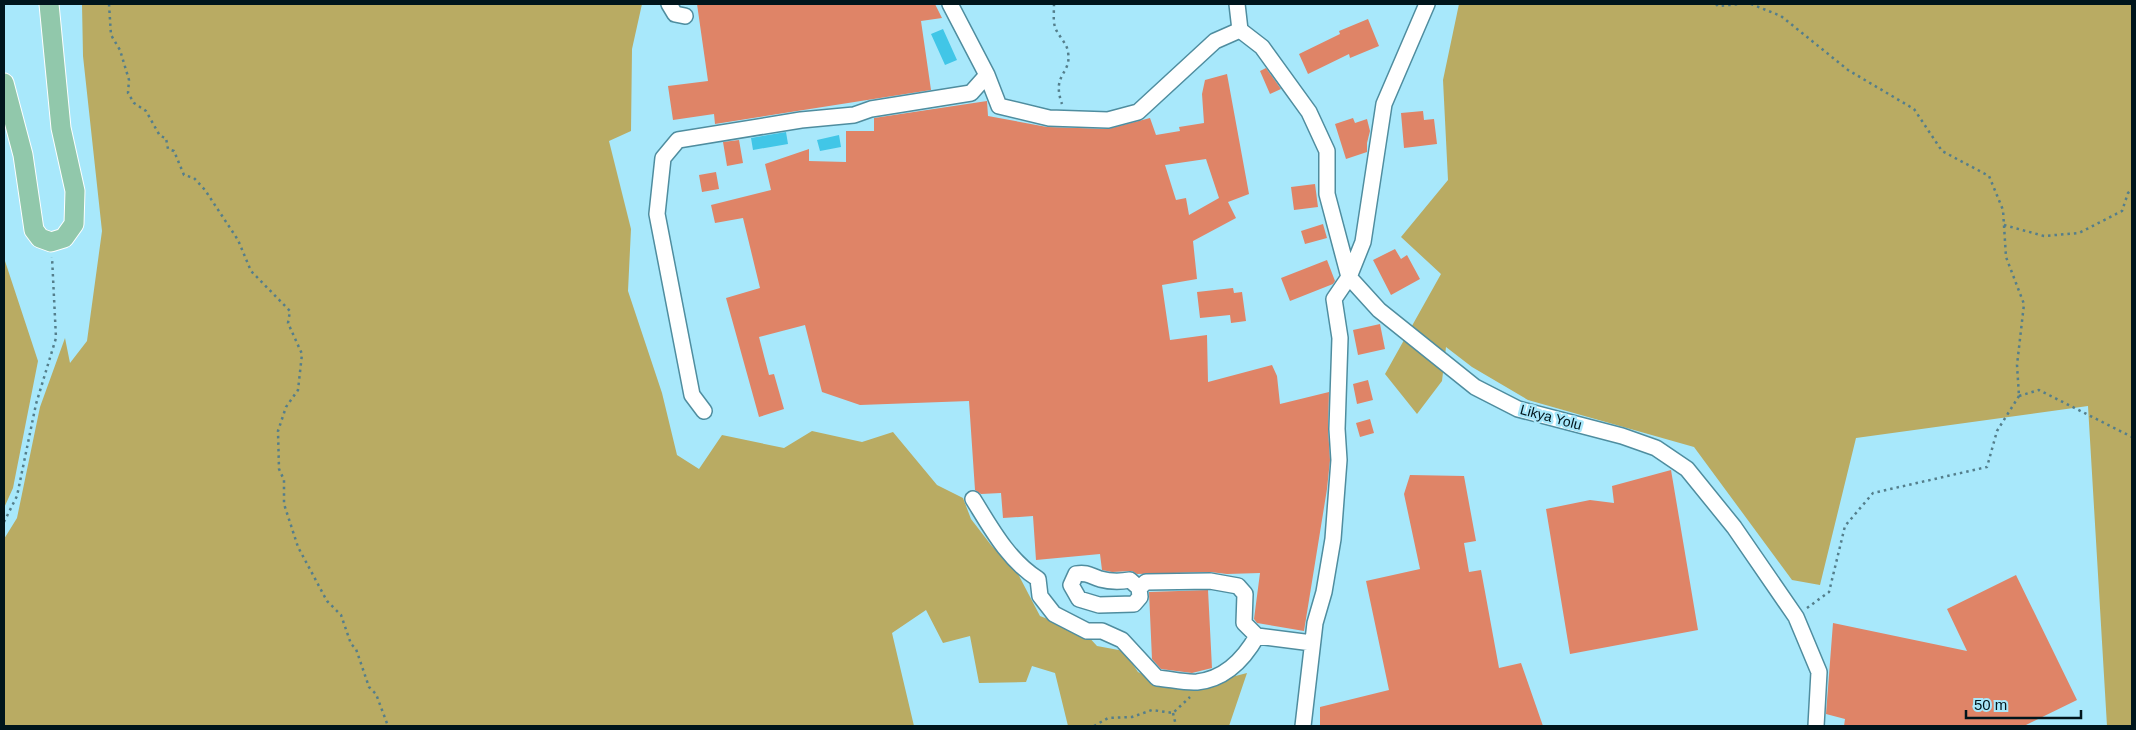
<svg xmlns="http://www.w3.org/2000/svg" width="2136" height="730" font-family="Helvetica,sans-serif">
  <rect width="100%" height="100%" fill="#a8e8fb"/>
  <!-- green -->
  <path fill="#b9ab63" d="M82,4H642L632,49L631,131L609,141L631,229L628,291L662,393L677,455L699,469L722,435L784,448L812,431L862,442L893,432L937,485L963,498L971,519L991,545L1017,572L1040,616L1086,634L1097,646L1124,651L1138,672L1167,686H1197L1247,673L1229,726H1068L1055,673L1032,666L1026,682L979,683L970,636L943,643L926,610L892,633L914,726H4V539L17,518L40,407L65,338L70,363L87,341L102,231L83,56Z
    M1459,4H2132V726H2107L2088,406L1856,438L1820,585L1792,580L1694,447L1528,400L1472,367L1446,347L1442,381L1417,414L1385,374L1441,274L1401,237L1448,180L1443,80Z
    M4,258L38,361L13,488L4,508Z"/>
  <!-- water -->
  <path fill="#41c6e7" d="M943,29L957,60L945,65L931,34Z
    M786,132L788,144L753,150L751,138Z
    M839,135L841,147L820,151L817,140Z"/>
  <!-- building -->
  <path fill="#df8467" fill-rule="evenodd" d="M697,4H935L942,18L921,21L931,90L715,124L714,114L673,120L668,86L708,81Z
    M1368,19L1379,46L1350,58L1349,54L1308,74L1299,54L1340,34L1339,31Z
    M1266,68L1281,89L1270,94L1260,71Z
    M1227,74L1249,194L1228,202L1236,218L1193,241L1197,279L1162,285L1170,340L1207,335L1208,382L1272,365L1277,376L1280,404L1329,392L1328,429L1330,460L1327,489L1304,631L1257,623L1254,619L1260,573L1227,574L1210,572L1137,574L1132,571L1112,572L1102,570L1100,554L1036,560L1033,516L1003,518L1001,493L981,494L975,490L969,401L860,405L822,392L805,325L759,337L769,375L774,374L784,409L759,417L726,298L760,288L743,218L715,223L711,205L771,190L765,164L809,149V161L846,162V131H874V118L987,101L988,116L1047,127L1108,129L1150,118L1156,135L1180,131L1179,127L1204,123L1202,94L1205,80ZM1206,159L1219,198L1189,215L1186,198L1176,200L1165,165Z
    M1423,111L1424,120L1434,119L1437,144L1404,148L1401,113Z
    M1353,118L1355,123L1367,119L1370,131L1367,143V152L1346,159L1335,124Z
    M739,140L743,163L727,166L723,142Z
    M716,172L719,189L702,192L699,175Z
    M1315,184L1318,207L1294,210L1291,187Z
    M1323,224L1327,238L1305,244L1301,231Z
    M1395,249L1401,259L1407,255L1420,279L1391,295L1373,260Z
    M1327,260L1335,281L1333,284L1290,301L1281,278Z
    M1233,288L1234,293L1242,292L1246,321L1231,323L1230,315L1200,318L1197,292Z
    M1380,324L1385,349L1358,355L1353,330Z
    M1368,380L1373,400L1357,404L1353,384Z
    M1370,419L1374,433L1360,437L1356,423Z
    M1671,470L1698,630L1570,654L1546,509L1590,500L1614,503L1612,486Z
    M1410,475L1464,476L1476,541L1464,543L1469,572L1481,570L1499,668L1521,663L1543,726H1320V707L1389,690L1366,581L1420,569L1404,494Z
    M2016,575L2077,700L2024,726H1844L1845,719L1826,714L1833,623L1967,651L1947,609Z
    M1208,590L1212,668L1192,673L1161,669L1152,659L1149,592Z"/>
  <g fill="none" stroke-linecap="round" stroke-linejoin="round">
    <defs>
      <path id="minor" d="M669,4L675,14L685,16
        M950,4L987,75L999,106L1049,118L1108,120L1138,112L1215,41L1240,30L1262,47L1309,112L1327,151V194L1349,277L1379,310L1475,387L1518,409L1622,436L1656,448L1687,469L1734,527L1796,617L1819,672L1816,726
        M1237,4L1240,30
        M704,411L692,395L657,214L663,158L678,140L801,120L854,115L871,109L971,93L987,75
        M973,499C991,528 1008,560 1038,579L1040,596L1054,614L1087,631H1102L1122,640L1157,678C1170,679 1185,683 1197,682C1225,679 1244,659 1257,636
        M1139,588L1130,580C1119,582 1111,582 1100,579C1091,576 1087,572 1076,574L1071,585L1079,599L1099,605L1134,604L1140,597L1139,588L1146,582L1210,581L1238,586L1245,594L1244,623L1257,636L1312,643
        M1303,726L1315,623L1324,592L1333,539L1339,460L1337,429L1340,338L1334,299L1349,277L1363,242L1384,104L1427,4"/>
      <path id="major" d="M4,83L23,155L34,230L40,238L51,242L64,238L74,224L75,191L61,128L49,4"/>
    </defs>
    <!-- minor casing -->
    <use href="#minor" stroke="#4f8d9f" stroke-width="18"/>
    <!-- major casing -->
    <use href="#major" stroke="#fff" stroke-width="21"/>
    <!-- path -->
    <path stroke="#547e8b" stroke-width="2.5" stroke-dasharray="2.5 4" stroke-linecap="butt" d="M109,4L111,35L120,50L129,80L128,93L134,103L146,111L160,136L166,138L168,149L174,151L184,175L194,178L205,190L238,240L251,271L290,311L288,323L302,354L298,390L286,407L278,431L279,469L284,480V504L298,547L327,601L341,615L351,644L356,649L369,687L376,694L388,726
      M1054,4C1054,11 1053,21 1055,27C1058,36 1067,43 1068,52C1072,75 1051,73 1062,104
      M1716,4L1718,6L1741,4
      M1751,4L1781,16L1848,70L1914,109L1942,151L1989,176L2003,210L2006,257L2024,304L2017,365L2019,396
      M2004,225L2044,236L2079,233L2122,211L2128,193L2132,189
      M2019,396L2039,390L2132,437
      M4,522L17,496L36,404L56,338L52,257
      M1807,608L1829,592L1845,526L1873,493L1987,467L1997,431L2019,396
      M1173,713L1176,726
      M1094,726L1108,718L1132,717L1152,710L1173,713L1190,697"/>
    <!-- minor -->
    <use href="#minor" stroke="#fff" stroke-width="15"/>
    <!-- major -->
    <use href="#major" stroke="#91c8ab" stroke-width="19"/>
  </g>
  <g text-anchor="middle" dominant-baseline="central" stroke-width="5" stroke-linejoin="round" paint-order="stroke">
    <!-- street labels -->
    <g font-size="14" fill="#00151c" stroke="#a8e8fb">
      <text transform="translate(1551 417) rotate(15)">Likya Yolu</text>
    </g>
  </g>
  <!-- border -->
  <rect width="2136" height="730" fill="none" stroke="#00151c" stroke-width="10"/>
  <!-- scale -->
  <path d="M1966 710v8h115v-8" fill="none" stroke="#00151c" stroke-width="2.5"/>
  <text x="1974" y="710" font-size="15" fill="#00151c" stroke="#a8e8fb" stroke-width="4" paint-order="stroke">50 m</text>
</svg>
